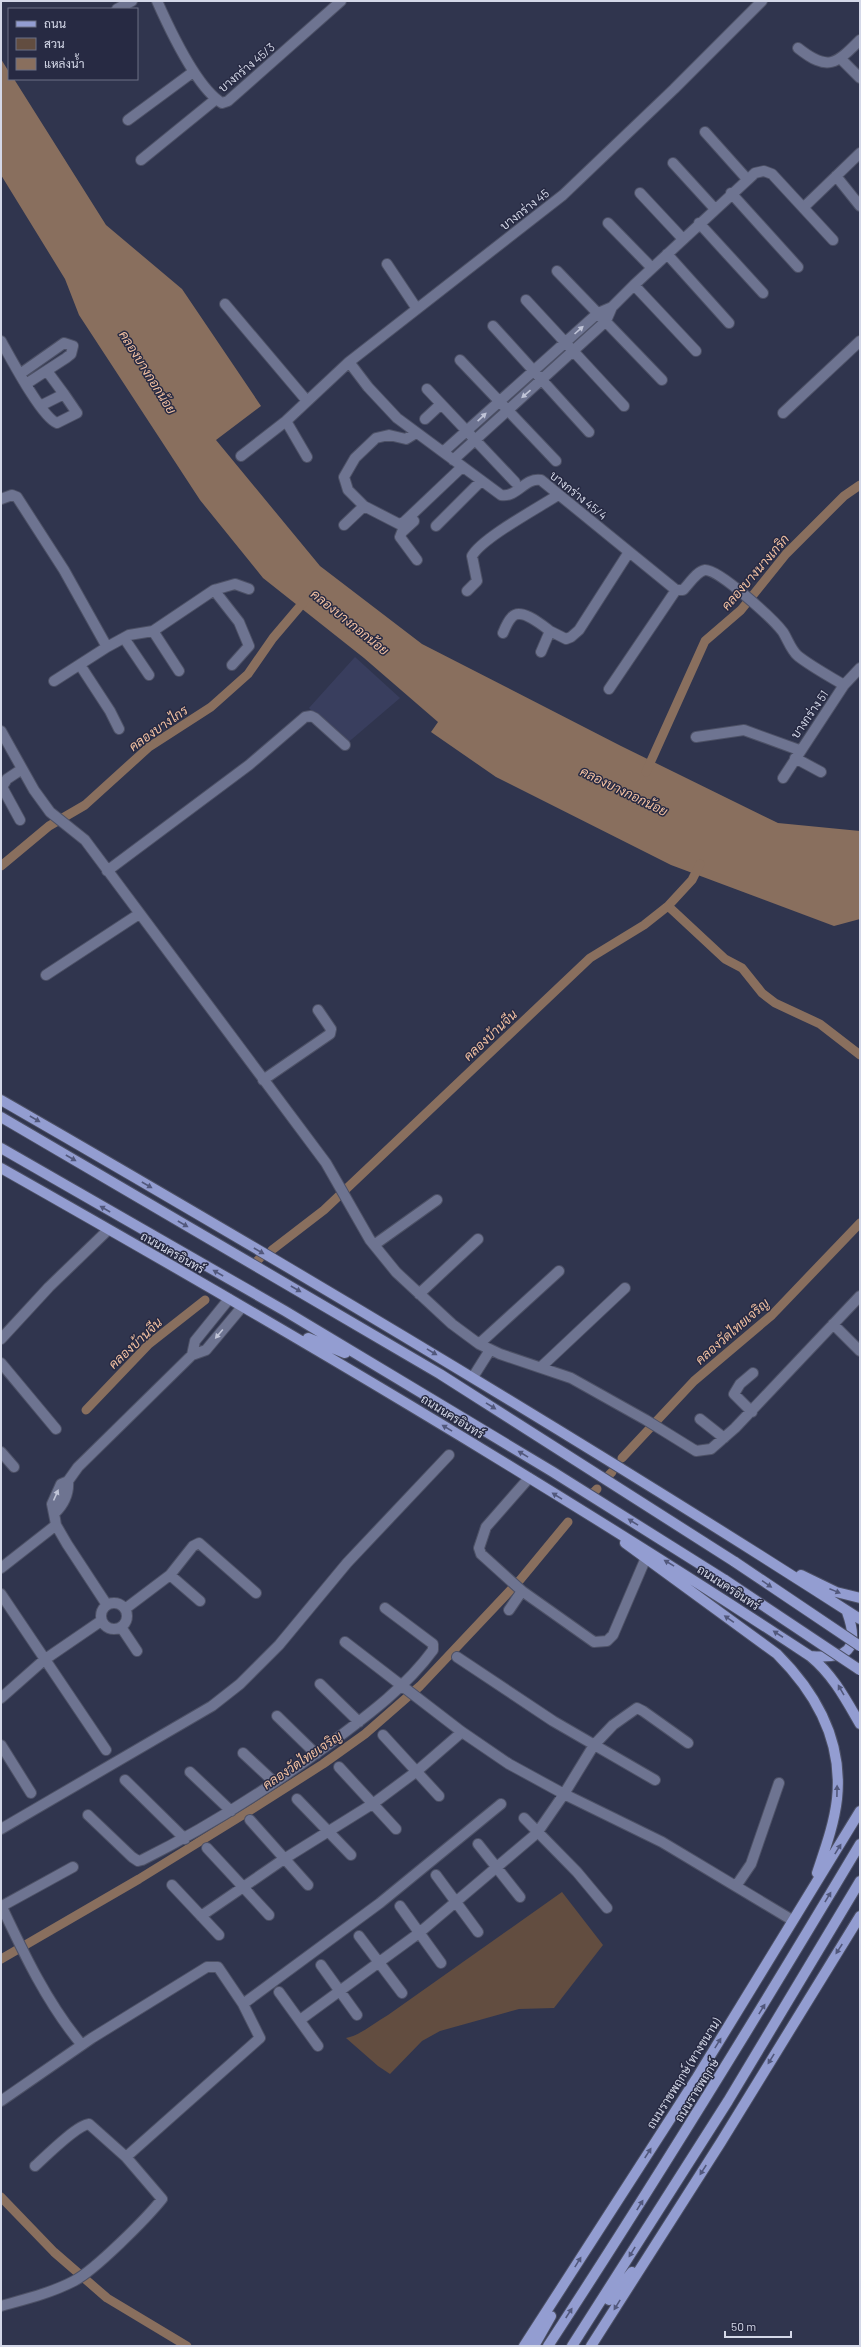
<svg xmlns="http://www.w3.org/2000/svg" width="861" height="2347" font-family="Barlow,Sarabun,sans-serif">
  <rect width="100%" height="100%" fill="#30354e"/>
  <!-- built -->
  <path fill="#393e5e" d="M355,657L400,698L345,745L309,708Z"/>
  <!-- green -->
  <path fill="#624d40" d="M562,1892L603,1945L554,2008L519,2009L440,2031L422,2041L390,2074L378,2066L346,2038C361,2035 374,2023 388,2015Z"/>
  <!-- water -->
  <path fill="#896f5e" d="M1,59L9,72V79H14L106,225L182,289L261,406L216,440L320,566L422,644L621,746L778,823L860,831V919L834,926L671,865L496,777L431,732L438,722L364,658L263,578L200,500L79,315L65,279L1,175Z"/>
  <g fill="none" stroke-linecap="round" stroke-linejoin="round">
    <!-- canal -->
    <path stroke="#896f5e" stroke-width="9" d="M646,772L705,641L741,610L786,554L844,496L860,485
      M1,866L49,826L85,805L149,747L211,707L248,674L273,638L307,598
      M668,906L725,959L742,968L762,993L775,1003L820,1024L860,1055
      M272,1250L324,1210L590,958L644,925L668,906L692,880L700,864
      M257,1261L260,1258
      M86,1410L149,1344L205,1300
      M622,1458L694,1381L772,1315L860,1223
      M609,1475L612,1472
      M594,1492L597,1489
      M1,1959L139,1879L254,1808L323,1764L365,1734L420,1686L520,1580L568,1522
      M1,2197L54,2252L107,2298L187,2346"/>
    <defs>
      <path id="minor" d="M157,1C169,28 197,88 222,103L228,101L341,1
        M117,9L132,1
        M798,48C828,72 836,64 860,40
        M841,59L860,78
        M128,120L193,72
        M705,132L747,179
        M141,160L216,99
        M673,163L715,209
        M836,176L860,206
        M640,193L683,239
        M731,193L798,267
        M804,207L860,153
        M608,223L652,268
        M699,223L763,293
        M667,254L729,323
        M387,264L417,309
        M557,271L662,380
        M634,285L696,351
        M526,300L624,406
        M225,304L307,401
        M493,326L589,432
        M1,341C10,357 42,418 57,423L77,413L64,394
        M460,360L556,461
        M349,362L368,387L397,418L501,495C517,498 525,477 541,480L676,590H683C689,584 697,571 705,570C719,569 774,620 783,632C788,640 791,650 798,656C812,667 829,676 844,685
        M20,374L64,343L73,346L71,354L66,358L26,384
        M427,389L515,482
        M40,406L64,394L47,371
        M783,413L860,341
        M425,419L441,404
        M286,421L307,457
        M416,433L406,439L389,435L376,438L355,458L344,477L348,490L364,506L399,524L404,522L462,467
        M443,452L598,313L612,307
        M241,456L286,421L349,362L563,195L674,89L762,1
        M453,460L606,321L612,307L634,285L755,173L764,171L772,174L833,240
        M1,499L12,495L17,497L64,570L107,647L129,635L153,631L214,590L239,622L249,646L232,665
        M414,521L402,532L400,537L417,560
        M344,525L364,506
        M436,526L481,481
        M214,590L235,584L249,589
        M467,591L477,581L472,556C482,538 538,508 558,495
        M153,631L179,671
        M503,633C505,628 508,621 512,617C521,607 542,625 550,631
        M124,638L149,675
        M541,652L550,631L566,639L571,637L579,630L629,552
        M80,665L110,711L119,729
        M54,681L107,647
        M609,689L676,590
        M1,731L34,790L50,812L85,840L326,1163L370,1240L396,1272L452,1324L479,1344L500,1354L571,1378L646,1420L696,1451L711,1449L735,1428L860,1296
        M696,737L744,730L799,750
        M795,758L821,772
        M783,778L844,685L860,668
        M20,820L2,787L7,779L22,769
        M107,871L249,765L305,717L311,716L315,718L345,745
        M46,975L139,914
        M263,1080L330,1034L331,1029L318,1010
        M374,1245L437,1200
        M419,1294L478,1239
        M833,1324L860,1351
        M1,1339L49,1287L108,1230
        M479,1344L559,1271
        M192,1355L195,1341L229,1299
        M1,1363L56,1429
        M541,1367L625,1288
        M473,1377L490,1350
        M752,1412L734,1394L740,1384L753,1373
        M700,1419L724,1438
        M1,1452L14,1467
        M55,1513C64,1504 69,1493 68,1481
        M1,1568L56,1525
        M170,1575L200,1601
        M522,1591L481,1554L479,1548L486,1527L529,1478
        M1,1594L106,1750
        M101 1616a13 13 0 1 1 26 0a13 13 0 1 1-26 0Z
        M107,1605L67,1544L56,1525L55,1519L52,1504L61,1484L68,1481L78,1467L192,1355L206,1350L242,1307
        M125,1609L170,1575L193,1546L199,1543L256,1593
        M509,1610L522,1591L594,1642L607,1641L613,1635L645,1560
        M121,1627L137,1651
        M345,1642L462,1732L509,1764L564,1794L662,1842L792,1920
        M457,1657L553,1721L655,1780
        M320,1684L359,1722
        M1,1698L44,1660L101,1621
        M277,1716L316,1754
        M383,1735L439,1796
        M1,1745L31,1793
        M243,1753L274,1782
        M339,1767L396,1829
        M190,1772L231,1811
        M125,1780L185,1839
        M297,1799L351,1855
        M88,1815L132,1857L138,1861L142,1860C209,1827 272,1786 332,1742C368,1715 406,1687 433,1650V1644L385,1608
        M524,1818L577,1872L607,1908
        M250,1820L308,1885
        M1,1829L212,1706L240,1684L279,1645L347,1563L449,1455
        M478,1844L520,1897
        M207,1848L269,1915
        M436,1875L478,1932
        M172,1885L219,1935
        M736,1886L751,1864L779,1783
        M1,1905C24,1954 47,2003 82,2045
        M2,1906L73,1867
        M400,1906L441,1963
        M201,1916L284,1859L374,1803L417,1771L462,1732
        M359,1936L402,1993
        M321,1965L357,2015
        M279,1992L318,2046
        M243,2004L380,1903L501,1804
        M300,2020L419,1933L537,1833L564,1794L594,1745L613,1725L637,1708L643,1711L688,1743
        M1,2101L92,2038L207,1967H218L243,2004L260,2038L126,2157
        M1,2306C26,2299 51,2293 74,2281C95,2270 146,2219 162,2199L126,2157L89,2124C77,2125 46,2156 35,2166"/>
      <path id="major" d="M1,1100C291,1267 579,1438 860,1619
        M1,1117L440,1374L735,1562
        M1,1148L285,1311L553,1472L725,1580
        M1,1168C275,1323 547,1483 810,1656C833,1675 845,1698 860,1724
        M308,1338L345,1353
        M625,1543L777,1654C816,1693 843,1742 837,1799C834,1825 825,1849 817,1873
        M801,1575L836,1592L860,1598
        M810,1656C847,1659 861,1651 847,1612
        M609,2300L632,2272
        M524,2346L696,2079L860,1811
        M534,2346L551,2316
        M548,2346C656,2181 759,2013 860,1844
        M572,2346L728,2101L860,1881
        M591,2346L721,2142L860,1916"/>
    </defs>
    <!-- minor casing -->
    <use href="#minor" stroke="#4d5166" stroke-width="12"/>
    <!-- major casing -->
    <use href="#major" stroke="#4d5166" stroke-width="12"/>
    <!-- minor -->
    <use href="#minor" stroke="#6e7491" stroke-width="10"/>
    <!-- major -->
    <use href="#major" stroke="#939dd1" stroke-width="10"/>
    <defs>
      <path id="major-bridge" d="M735,1562L860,1646
        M725,1580L860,1670"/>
    </defs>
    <!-- major-bridge casing -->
    <use href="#major-bridge" stroke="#4d5166" stroke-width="12" stroke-linecap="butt"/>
    <!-- major-bridge -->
    <use href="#major-bridge" stroke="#939dd1" stroke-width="10"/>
  </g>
  <!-- one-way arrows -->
  <defs><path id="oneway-solid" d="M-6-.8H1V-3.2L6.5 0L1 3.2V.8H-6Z"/></defs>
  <g fill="#c0c4d7">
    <use href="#oneway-solid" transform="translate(579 330) rotate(-42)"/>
    <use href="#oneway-solid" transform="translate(526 394) rotate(139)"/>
    <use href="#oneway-solid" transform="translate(482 417) rotate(-43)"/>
    <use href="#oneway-solid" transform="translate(219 1334) rotate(130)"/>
    <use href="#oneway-solid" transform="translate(56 1495) rotate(-66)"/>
  </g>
  <g fill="#52587c">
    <use href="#oneway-solid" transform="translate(35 1119) rotate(30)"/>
    <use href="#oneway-solid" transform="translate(71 1158) rotate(30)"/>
    <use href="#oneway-solid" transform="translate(147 1185) rotate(30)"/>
    <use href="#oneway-solid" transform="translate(105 1209) rotate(-150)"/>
    <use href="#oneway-solid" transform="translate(183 1224) rotate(30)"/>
    <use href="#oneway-solid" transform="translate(259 1251) rotate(30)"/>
    <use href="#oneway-solid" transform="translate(218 1273) rotate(-150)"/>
    <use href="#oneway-solid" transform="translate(296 1289) rotate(30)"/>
    <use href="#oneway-solid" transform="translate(432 1352) rotate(31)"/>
    <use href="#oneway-solid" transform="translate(491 1406) rotate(32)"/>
    <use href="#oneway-solid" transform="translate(447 1428) rotate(-149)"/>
    <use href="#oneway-solid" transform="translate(523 1454) rotate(-149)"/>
    <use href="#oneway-solid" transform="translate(557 1496) rotate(-148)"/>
    <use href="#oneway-solid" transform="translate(633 1522) rotate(-148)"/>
    <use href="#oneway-solid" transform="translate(669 1563) rotate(-149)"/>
    <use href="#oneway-solid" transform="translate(767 1584) rotate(34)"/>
    <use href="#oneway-solid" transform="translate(835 1591) rotate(22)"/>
    <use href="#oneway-solid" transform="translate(729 1619) rotate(-145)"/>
    <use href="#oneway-solid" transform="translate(778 1634) rotate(-147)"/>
    <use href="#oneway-solid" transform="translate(841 1690) rotate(-120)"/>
    <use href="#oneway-solid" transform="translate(837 1791) rotate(-89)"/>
    <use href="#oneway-solid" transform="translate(838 1849) rotate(-58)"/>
    <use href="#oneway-solid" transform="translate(828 1897) rotate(-59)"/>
    <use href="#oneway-solid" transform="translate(839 1949) rotate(123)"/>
    <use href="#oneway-solid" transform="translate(762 2009) rotate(-58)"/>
    <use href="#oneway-solid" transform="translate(718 2043) rotate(-58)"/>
    <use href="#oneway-solid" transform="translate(771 2059) rotate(122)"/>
    <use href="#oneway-solid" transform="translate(648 2153) rotate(-57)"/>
    <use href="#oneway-solid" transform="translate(703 2170) rotate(123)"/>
    <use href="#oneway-solid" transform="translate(640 2205) rotate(-58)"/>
    <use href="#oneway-solid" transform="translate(632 2252) rotate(122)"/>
    <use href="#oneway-solid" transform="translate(578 2262) rotate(-58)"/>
    <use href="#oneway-solid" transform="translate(617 2305) rotate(122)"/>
    <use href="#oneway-solid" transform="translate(569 2313) rotate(-57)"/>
  </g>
  <g text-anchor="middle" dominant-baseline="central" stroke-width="3" stroke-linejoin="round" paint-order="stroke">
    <!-- street labels -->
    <g font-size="12" fill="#d4d8e8" stroke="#272a43">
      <text transform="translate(246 67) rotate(-40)">บางกร่าง 45/3</text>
      <text transform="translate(524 209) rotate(-38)">บางกร่าง 45</text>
      <text transform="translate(579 495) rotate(39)">บางกร่าง 45/4</text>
      <text transform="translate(809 714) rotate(-55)">บางกร่าง 51</text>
      <text transform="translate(173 1252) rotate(30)">ถนนนครอินทร์</text>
      <text transform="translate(453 1416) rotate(32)">ถนนนครอินทร์</text>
      <text transform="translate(729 1587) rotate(33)">ถนนนครอินทร์</text>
      <text transform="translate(683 2073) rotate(-58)">ถนนราชพฤกษ์ (ทางขนาน)</text>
      <text transform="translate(696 2090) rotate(-58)">ถนนราชพฤกษ์</text>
    </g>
    <!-- water labels -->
    <g font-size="13" font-style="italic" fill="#f4c2a2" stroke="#272a43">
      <text transform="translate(148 372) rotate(58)">คลองบางกอกน้อย</text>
      <text transform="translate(755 572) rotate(-49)">คลองบางนางเกริก</text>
      <text transform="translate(350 622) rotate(39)">คลองบางกอกน้อย</text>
      <text transform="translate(158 728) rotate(-35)">คลองบางไกร</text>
      <text transform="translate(624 791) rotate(26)">คลองบางกอกน้อย</text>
      <text transform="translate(490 1035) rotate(-43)">คลองบ้านจีน</text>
      <text transform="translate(732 1331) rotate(-41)">คลองวัดไทยเจริญ</text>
      <text transform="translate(135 1343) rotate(-43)">คลองบ้านจีน</text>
      <text transform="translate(302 1760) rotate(-34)">คลองวัดไทยเจริญ</text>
    </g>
  </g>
  <!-- border -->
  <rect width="861" height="2347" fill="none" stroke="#d4d8e8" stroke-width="4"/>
  <!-- legend -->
  <rect x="8" y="8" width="130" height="72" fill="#272a43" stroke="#6c7085"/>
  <rect x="16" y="21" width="20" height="6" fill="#939dd1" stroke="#6c7085"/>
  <text x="44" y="28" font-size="12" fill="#d4d8e8">ถนน</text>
  <rect x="16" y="38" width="20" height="12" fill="#624d40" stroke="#6c7085"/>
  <text x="44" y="48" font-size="12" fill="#d4d8e8">สวน</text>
  <rect x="16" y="58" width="20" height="12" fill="#896f5e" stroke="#6c7085"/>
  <text x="44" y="68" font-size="12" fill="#d4d8e8">แหล่งน้ำ</text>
  <!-- scale -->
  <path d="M725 2331v6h66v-6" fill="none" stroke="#d4d8e8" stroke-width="2"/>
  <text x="731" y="2331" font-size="12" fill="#d4d8e8" stroke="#272a43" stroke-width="3" paint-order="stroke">50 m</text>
</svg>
